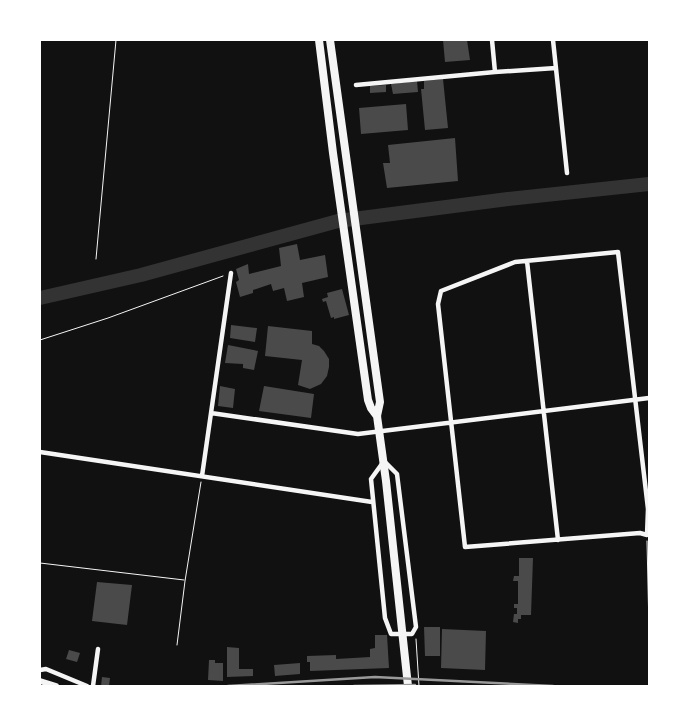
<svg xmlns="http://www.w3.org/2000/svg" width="689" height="726" font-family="'DejaVu Sans',sans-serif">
  <rect width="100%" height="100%" fill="#111"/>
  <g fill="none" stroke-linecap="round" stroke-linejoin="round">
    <!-- river -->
    <path stroke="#333" stroke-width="14" d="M40,298L141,275L338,221L508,199L649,184"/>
  </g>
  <!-- building -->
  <path fill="#4a4a4a" d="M443,40H467L470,60L445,62Z
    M443,79L448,128L425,130L421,89H424V81Z
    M417,81L418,92L393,94L391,84Z
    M386,85V92L370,93V86Z
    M406,104L408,130L361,134L359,108Z
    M455,138L458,181L387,188L383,163H390L388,145Z
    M297,244L300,260L325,255L328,277L302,283L304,297L287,301L284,288L273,291L271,284L253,290V293L240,297L236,282L239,280L236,269L248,264L249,274L281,266L279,248Z
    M342,289L349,315L334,319V317L331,318L326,301L323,302L322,299L328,297L327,293Z
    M231,325L257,328L255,342L230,338Z
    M268,326L312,331V344L319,346L324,351L329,359V367L327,376L321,384L310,389L298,385L302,360L265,356Z
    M228,345L258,351L254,370L243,368V364L225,363Z
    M220,386L235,389L233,408L218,406Z
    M264,386L314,394L311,418L259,411Z
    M519,558H533L531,615H521V619H518V623L513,622L514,614H517V608H514V604H518V581H513L514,576H519Z
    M97,582L132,585L127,625L92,621Z
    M424,627H440V656H425Z
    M442,629L486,631L485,670L441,668Z
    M375,635H387L389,668L310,671V662H307V656L336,655V659L370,657V649L375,648Z
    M227,647L239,648V669H253V676L227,677Z
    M69,650L80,653L77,662L66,659Z
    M209,660H215V663H223V681L208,680Z
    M300,663V674L275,676L274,665Z
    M102,677L110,678L109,686H101Z"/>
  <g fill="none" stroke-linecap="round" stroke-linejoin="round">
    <!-- path -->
    <path stroke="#f5f5f5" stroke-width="1" d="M96,259L116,40
      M40,340L108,318L223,276
      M647,541L649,629
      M40,563L184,580
      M416,639L419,686
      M177,645L185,581L201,482"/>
    <!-- minor -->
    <path stroke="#f5f5f5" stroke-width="4.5" d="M553,40L567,173
      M495,72L556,68
      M356,85L495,72L492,40
      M618,252L648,509L647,535L640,533L465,547L438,304L441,291L515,262Z
      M527,261L558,540
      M211,413L358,434L649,398
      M40,452L372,502
      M384,461L397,474L416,627L412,634H391L385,618L371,479Z
      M202,476L231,273
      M40,670L46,669L87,686
      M93,686L98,649"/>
    <!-- secondary -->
    <path stroke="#f5f5f5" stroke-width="6" d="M40,681L56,686"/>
    <!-- primary -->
    <path stroke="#f5f5f5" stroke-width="8" d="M319,40L333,153L368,400L371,408L377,416
      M330,40L380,402L377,416L386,481L408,686"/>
    <!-- rail -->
    <path stroke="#9a9a9a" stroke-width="2.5" d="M228,686L375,677L553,686
      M354,686L415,685"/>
  </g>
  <!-- border -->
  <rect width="689" height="726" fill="none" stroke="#ffffff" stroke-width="82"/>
</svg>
